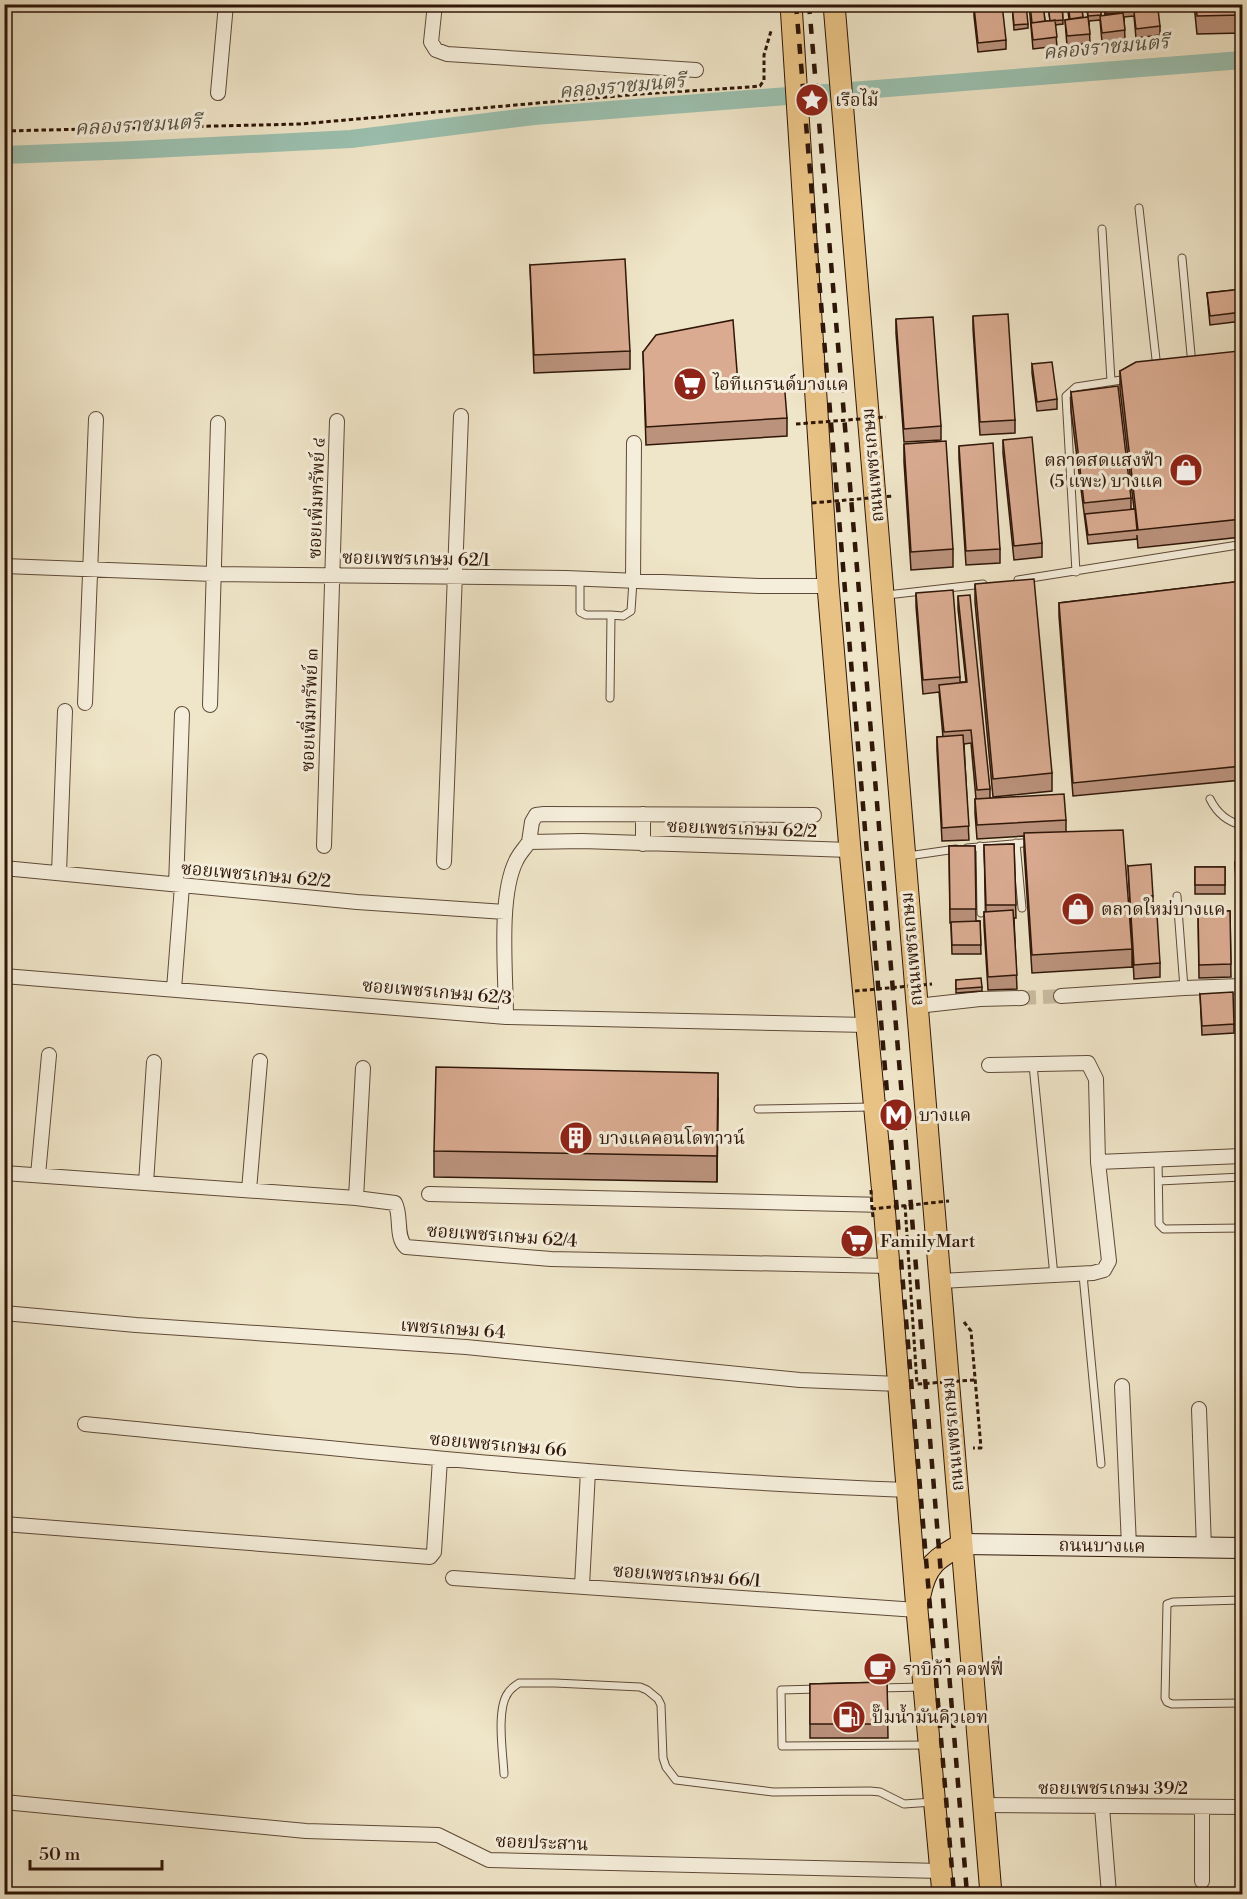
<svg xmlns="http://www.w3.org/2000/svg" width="1247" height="1899" font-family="'Libre Bodoni','Noto Serif Thai',serif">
  <rect width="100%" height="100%" fill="#efe5c8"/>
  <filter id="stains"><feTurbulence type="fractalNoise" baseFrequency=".00333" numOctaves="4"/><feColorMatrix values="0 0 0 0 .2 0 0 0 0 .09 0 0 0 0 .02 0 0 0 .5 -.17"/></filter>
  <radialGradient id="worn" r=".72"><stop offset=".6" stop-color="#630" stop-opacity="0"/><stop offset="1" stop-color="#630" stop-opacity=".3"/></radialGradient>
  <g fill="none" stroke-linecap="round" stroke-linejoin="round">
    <!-- canal -->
    <path stroke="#9bc0af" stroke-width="18" d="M4,155L133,150L351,139L534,116L1242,60"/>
    <!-- street-tunnel -->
    <path stroke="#c9bca2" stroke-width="14" stroke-dasharray="14 7" stroke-linecap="butt" d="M1022,998L1061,996"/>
    <defs>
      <path id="lane" d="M1139,208L1157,368
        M1102,229L1111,381
        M1182,258L1192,365
        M1076,572L1066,396L1076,387L1128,379
        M580,579V612L586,615H611L610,698
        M1018,580L1238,545L1242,538
        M887,595L983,584
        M611,615L623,616L631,611L633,581
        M1210,799C1217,813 1227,822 1242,825
        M1016,843L1022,908
        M980,846L981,913
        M967,848L1034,842
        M908,856L956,849
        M1177,896L1184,988
        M1033,1065L1054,1276
        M758,1109L872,1107
        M1158,1159L1159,1224L1164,1229L1242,1228
        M1159,1181L1242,1177
        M1083,1275L1101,1464
        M1242,1600L1173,1602L1167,1604L1165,1698L1167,1702L1172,1704L1242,1703
        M880,1688L923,1687
        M818,1689L781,1690L782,1746L928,1745
        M504,1774C503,1754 496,1709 508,1693C510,1689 515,1686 519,1683H555L640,1687L647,1690L658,1699L661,1705L663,1758L666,1767L676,1780L773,1792L870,1791L880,1792L904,1804L933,1802"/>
      <path id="street" d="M435,4L431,42L436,50L447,54L696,70
        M218,93L226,4
        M4,566L213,574L566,578L759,586H828
        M633,581L634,443
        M85,703L96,419
        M210,705L218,423
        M643,814V844
        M529,842L532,822L536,815L544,814L814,815
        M324,846L337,421
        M444,862L461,416
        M4,868L357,902L505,912
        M59,873L65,711
        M176,886L182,714
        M4,976L506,1017L867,1025
        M174,989L182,886
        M1061,996L1184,988L1242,986
        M917,1006L980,999L1022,998
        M506,1017C506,975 498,897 516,861C519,854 525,848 529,842L582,841L850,850
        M1098,1162L1242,1156
        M4,1173L356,1198L395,1203C402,1216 395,1237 406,1247L551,1259L889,1266
        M38,1175L49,1055
        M146,1183L154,1062
        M249,1190L260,1061
        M429,1194L884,1205
        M356,1198L363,1068
        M940,1281L1093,1273L1104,1270L1109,1261L1098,1162L1096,1079L1088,1063L989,1065
        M4,1313L136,1325L466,1347L800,1380L899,1384
        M1122,1386L1129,1546
        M1199,1409L1204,1548
        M85,1424C359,1451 633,1480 908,1490
        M4,1524L430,1557L434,1552L440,1459
        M453,1578L917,1610
        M582,1586L588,1471
        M4,1802L306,1831L438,1835L489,1860L941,1871
        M984,1805L1242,1807
        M1102,1807L1109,1894
        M1202,1807V1881"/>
      <path id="secondary" d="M962,1544L1242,1548"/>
      <path id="primary" d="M791,4L828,586L850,850L884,1205L917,1610L943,1894
        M834,4L991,1894
        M920,1595C926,1565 936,1559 962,1544"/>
    </defs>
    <!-- lane casing -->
    <use href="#lane" stroke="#5f4a38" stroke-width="9"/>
    <!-- street casing -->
    <use href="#street" stroke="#5f4a38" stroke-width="16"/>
    <!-- secondary casing -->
    <use href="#secondary" stroke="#2f1608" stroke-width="22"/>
    <!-- primary casing -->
    <use href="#primary" stroke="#2f1608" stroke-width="23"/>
    <!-- path -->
    <path stroke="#2f1608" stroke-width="3" stroke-dasharray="4.5 3" stroke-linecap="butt" d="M4,131L301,124L640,94L750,87L760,86L764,80V55L771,31
      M964,1322L971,1331L981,1448H973"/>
    <!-- lane -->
    <use href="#lane" stroke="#f5eedb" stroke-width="7"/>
    <!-- street -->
    <use href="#street" stroke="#f5eedb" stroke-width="14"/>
    <!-- secondary -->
    <use href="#secondary" stroke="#f5eedb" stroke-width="20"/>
    <!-- primary -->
    <use href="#primary" stroke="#e8c284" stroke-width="21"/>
    <!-- rail -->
    <path stroke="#2f1608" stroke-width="4.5" stroke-dasharray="10 10" stroke-linecap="butt" d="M796,4L954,1894
      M809,4L905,1132L967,1894"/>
    <!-- path-bridge -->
    <path stroke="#2f1608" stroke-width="3" stroke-dasharray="4.5 3" stroke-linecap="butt" d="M796,424L886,417
      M812,503L893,496
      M855,991L932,984
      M871,1190L872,1209
      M905,1205L917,1384L975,1380
      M873,1217L872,1209L949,1201"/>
  </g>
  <!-- wall -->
  <path fill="#bb937d" stroke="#2f1608" stroke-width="1.5" d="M1012,4L1028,24V28L1014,30Z
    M1029,4H1043L1045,21H1050L1048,4H1062L1063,24L1055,25L1057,46L1033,49Z
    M1067,4H1081L1083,18L1088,17L1086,4H1100L1101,16H1105L1104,4H1118L1119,14L1122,13L1121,4H1135L1136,12L1160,26V35L1136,38L1134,16L1124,17L1125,39L1102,42L1100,20L1089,21L1090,43L1067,46L1065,20L1069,19Z
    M1194,4H1242V33L1197,34Z
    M974,7L1006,40V49L978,52L974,16Z
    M530,265L630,351V369L534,373Z
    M1242,289V321L1210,325L1207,293Z
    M973,316L1015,420V433L980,435L973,329Z
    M896,319L941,426V440L904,442L896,333Z
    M643,352L738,384L787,418V436L646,445Z
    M1032,364L1057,399V409L1037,411L1032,373Z
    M1120,371L1242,385V537L1138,548L1137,535V539L1088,544L1071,410V392L1131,498V509H1134L1120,389Z
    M1003,440L1042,543V557L1014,560L1003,453Z
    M904,444L953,549V567L911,570L904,462Z
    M959,446L1000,549V563L966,565L959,459Z
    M1242,581V780L1073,796L1059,616V603Z
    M975,584L1052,773V791L993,797L975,602Z
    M916,593L960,677V682H966L958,609V596L990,789V798L1066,820V832L1132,949V967L1032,973L1024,850V836L977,839L975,813V799H976L971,743L964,744L969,840L942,841L937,750V737H943L939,692L923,694L916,606Z
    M1014,844L1016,918H1014L1017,989L988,990L984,925V912H986L984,845Z
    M949,846H975L976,921H980L981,954H952L951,923H950Z
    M1235,862H1242V902H1237Z
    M1128,866L1153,896V909L1145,910V916L1160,963V977L1134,979Z
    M1195,867H1225V894H1195Z
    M1236,904H1242V975H1237Z
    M1198,911H1230L1231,977L1199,978Z
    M956,980L982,987V991L956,993Z
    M1200,994L1234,1024V1033L1202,1035Z
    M718,1098L717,1182L434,1177V1151Z
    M887,1682L888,1738H810V1684Z"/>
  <!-- shaded-wall -->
  <path fill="#997866" stroke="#2f1608" stroke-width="1.5" d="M718,1073V1098L717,1182V1156Z"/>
  <!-- building -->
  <path fill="#daab91" stroke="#2f1608" stroke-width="1.5" d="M989,4H1002L1006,40L978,43L974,7Z
    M1012,4H1026L1028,24L1014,25Z
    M1030,4H1043L1045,21L1032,23Z
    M1048,4H1062L1063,20L1050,21Z
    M1068,4H1081L1083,17L1070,19Z
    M1087,4H1100L1101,15L1088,16Z
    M1104,4H1118L1119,13L1106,14Z
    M1121,4H1135L1136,11L1122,12Z
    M1196,4H1242V15L1197,16Z
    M1158,9L1160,26L1136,29L1134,12Z
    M1123,13L1125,30L1102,33L1100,16Z
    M1088,17L1090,34L1067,36L1065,20Z
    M1055,20L1057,37L1033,40L1031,23Z
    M625,259L630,351L534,355L530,265Z
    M1242,289V312L1210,316L1207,293Z
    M1008,314L1015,420L980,422L973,316Z
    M933,317L941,426L904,429L896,319Z
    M733,320L738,384L784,380L787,418L646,427L643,352L656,335Z
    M1239,351L1242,385V519L1138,530L1120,371L1136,362Z
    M1052,362L1057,399L1037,402L1032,364Z
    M1118,386L1131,498L1084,503L1071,392Z
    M1032,437L1042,543L1014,546L1003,440Z
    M946,441L953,549L911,552L904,444Z
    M993,443L1000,549L966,551L959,446Z
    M1135,509L1137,530L1088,535L1085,514Z
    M1034,579L1052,773L993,779L975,584Z
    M1242,581V766L1073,783L1059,603Z
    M953,590L960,677L923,680L916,593Z
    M970,595L990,789L977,790L971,730L944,732L939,685L967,682L958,596Z
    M963,735L969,826L942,828L937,737Z
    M1064,794L1066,820L977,825L975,799Z
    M1123,830L1132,949L1032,955L1024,833Z
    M1014,844L1016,905H986L984,845Z
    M949,846H975L976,909H950Z
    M1235,862H1242V893H1237Z
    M1151,864L1153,896H1144L1145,916L1157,915L1160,963L1134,965L1128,866Z
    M1195,867H1225V885H1195Z
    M1236,904H1242V962H1237Z
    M1013,910L1017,975L988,977L984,912Z
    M1198,911H1230L1231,964L1199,965Z
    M980,921L981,945H952L951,922Z
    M981,978L982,987L956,989V980Z
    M1233,992L1234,1024L1202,1026L1200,994Z
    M436,1067L718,1073L717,1156L434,1151Z
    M887,1682L888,1724H810V1684Z
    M841,1889V1894H774V1890Z
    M715,1892V1894H666V1893Z"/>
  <!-- icons -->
  <defs>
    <symbol id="sight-disc" viewBox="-11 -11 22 22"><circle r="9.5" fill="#8f2418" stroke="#f5eedb"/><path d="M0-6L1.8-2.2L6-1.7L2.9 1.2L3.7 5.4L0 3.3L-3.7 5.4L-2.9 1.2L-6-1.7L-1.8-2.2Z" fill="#fff"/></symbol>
    <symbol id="supermarket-disc" viewBox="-11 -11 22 22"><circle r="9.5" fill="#8f2418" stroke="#f5eedb"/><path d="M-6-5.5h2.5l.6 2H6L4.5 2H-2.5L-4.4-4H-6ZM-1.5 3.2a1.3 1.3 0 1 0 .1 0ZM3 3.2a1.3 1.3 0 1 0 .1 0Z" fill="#fff"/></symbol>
    <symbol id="shop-disc" viewBox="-11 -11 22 22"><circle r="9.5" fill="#8f2418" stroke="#f5eedb"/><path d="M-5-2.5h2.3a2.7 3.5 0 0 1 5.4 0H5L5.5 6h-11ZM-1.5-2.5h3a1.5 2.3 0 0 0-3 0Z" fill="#fff"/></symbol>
    <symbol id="metro-disc" viewBox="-11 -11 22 22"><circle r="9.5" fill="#8f2418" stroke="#f5eedb"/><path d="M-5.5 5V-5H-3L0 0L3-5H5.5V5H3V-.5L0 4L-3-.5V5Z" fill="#fff"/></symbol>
    <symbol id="building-disc" viewBox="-11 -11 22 22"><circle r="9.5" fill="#8f2418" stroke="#f5eedb"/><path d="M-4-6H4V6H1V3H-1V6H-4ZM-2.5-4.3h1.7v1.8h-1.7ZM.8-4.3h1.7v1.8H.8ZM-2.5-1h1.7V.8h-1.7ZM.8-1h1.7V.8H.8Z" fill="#fff"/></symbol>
    <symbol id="cafe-disc" viewBox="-11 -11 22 22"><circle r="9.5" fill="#8f2418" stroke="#f5eedb"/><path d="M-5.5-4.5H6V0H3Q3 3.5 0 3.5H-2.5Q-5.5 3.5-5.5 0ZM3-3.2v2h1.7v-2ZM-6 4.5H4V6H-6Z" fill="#fff"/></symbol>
    <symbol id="fuel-disc" viewBox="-11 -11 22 22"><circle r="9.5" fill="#8f2418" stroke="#f5eedb"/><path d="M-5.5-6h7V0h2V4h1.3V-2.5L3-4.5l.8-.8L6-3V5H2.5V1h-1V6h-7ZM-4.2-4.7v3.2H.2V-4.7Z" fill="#fff"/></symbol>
  </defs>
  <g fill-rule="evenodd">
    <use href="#sight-disc" x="793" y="81" width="38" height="38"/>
    <use href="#supermarket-disc" x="671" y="365" width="38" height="38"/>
    <use href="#shop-disc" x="1167" y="451" width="38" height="38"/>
    <use href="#shop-disc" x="1059" y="890" width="38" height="38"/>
    <use href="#metro-disc" x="877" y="1096" width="38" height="38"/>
    <use href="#building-disc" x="557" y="1119" width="38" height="38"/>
    <use href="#supermarket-disc" x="838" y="1222" width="38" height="38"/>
    <use href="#cafe-disc" x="861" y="1650" width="38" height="38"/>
    <use href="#fuel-disc" x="830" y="1698" width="38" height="38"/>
  </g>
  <g text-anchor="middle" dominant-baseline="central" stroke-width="6" stroke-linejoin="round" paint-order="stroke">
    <!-- poi labels -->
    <g font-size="18" fill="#2f1608" stroke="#f5eedb" text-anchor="start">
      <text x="835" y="100">เรือไม้</text>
      <text x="713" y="384">ไอทีแกรนด์บางแค</text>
      <text x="1163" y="460" text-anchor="end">ตลาดสดแสงฟ้า<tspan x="1163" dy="21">(5 แพะ) บางแค</tspan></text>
      <text x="1101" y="909">ตลาดใหม่บางแค</text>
      <text x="919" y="1115">บางแค</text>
      <text x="599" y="1138">บางแคคอนโดทาวน์</text>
      <text x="880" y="1241">FamilyMart</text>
      <text x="903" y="1669">ราบิก้า คอฟฟี่</text>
      <text x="872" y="1717">ปั๊มน้ำมันคิวเอท</text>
    </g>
    <!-- street labels -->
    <g font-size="18" fill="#2f1608" stroke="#f5eedb">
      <text transform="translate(873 465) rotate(-95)">ถนนเพชรเกษม</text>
      <text transform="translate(317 498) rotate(-88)">ซอยเพิ่มทรัพย์ ๔</text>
      <text transform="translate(416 559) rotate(1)">ซอยเพชรเกษม 62/1</text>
      <text transform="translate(310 710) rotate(-88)">ซอยเพิ่มทรัพย์ ๓</text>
      <text transform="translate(742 829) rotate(2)">ซอยเพชรเกษม 62/2</text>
      <text transform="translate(256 875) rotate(5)">ซอยเพชรเกษม 62/2</text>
      <text transform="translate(912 949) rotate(-95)">ถนนเพชรเกษม</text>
      <text transform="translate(437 992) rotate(5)">ซอยเพชรเกษม 62/3</text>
      <text transform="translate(502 1236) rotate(4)">ซอยเพชรเกษม 62/4</text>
      <text transform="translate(453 1329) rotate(4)">เพชรเกษม 64</text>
      <text transform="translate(953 1434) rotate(-95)">ถนนเพชรเกษม</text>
      <text transform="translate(498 1445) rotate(5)">ซอยเพชรเกษม 66</text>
      <text transform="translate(1102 1546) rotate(1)">ถนนบางแค</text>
      <text transform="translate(687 1576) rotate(4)">ซอยเพชรเกษม 66/1</text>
      <text x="1113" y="1788">ซอยเพชรเกษม 39/2</text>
      <text transform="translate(542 1843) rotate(2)">ซอยประสาน</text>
    </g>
    <!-- water labels -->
    <g font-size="20" font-style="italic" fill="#555242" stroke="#f5eedb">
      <text transform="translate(1106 48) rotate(-5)">คลองราชมนตรี</text>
      <text transform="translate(622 87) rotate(-5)">คลองราชมนตรี</text>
      <text transform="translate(138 126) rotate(-3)">คลองราชมนตรี</text>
    </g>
  </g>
  <!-- margin -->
  <rect width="1247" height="1899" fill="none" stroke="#efe5c8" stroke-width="24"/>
  <rect x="6" y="6" width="1235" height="1887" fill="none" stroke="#2f1608" stroke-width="3"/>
  <rect x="12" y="12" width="1223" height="1875" fill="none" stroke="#2f1608" stroke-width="1.5"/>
  <!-- scale -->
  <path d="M30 1860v9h132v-9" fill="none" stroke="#2f1608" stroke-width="3"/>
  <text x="39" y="1860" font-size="18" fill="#2f1608" stroke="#f5eedb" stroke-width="4.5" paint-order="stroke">50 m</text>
  <rect width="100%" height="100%" filter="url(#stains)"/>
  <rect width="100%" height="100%" fill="url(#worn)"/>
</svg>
